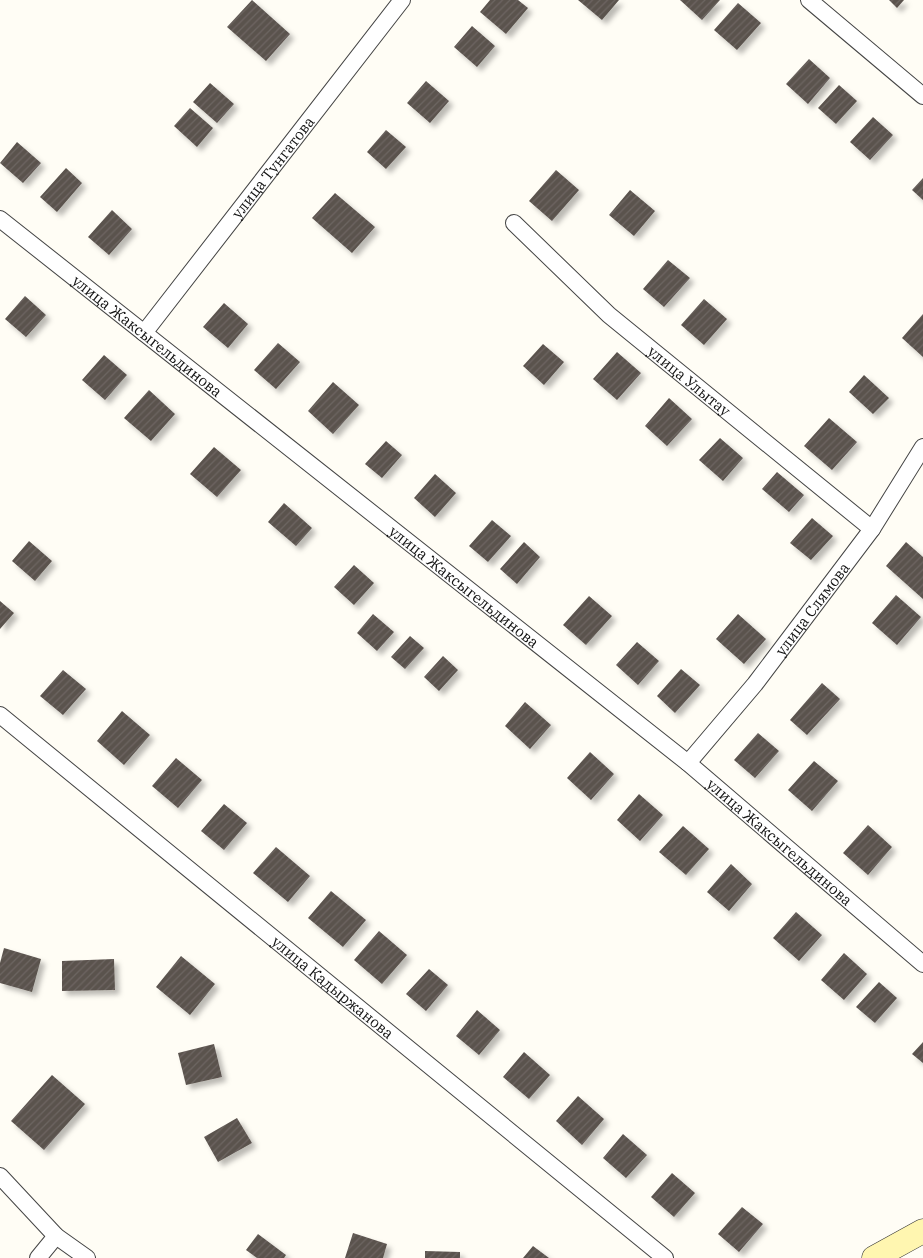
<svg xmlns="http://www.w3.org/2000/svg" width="923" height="1258" font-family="'IBM Plex Serif',serif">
  <defs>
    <pattern id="building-hatch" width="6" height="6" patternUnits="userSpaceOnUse" patternTransform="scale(1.25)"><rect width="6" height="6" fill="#5a524d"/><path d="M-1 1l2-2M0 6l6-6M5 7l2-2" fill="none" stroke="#6d6662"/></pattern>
    <filter id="shadow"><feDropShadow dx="4.5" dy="4.5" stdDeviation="2.5" flood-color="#0004"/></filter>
  </defs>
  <rect width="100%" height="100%" fill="#fffdf5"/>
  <!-- building -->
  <path fill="url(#building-hatch)" filter="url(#shadow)" d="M252,0L290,34L266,61L227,27Z
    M490,0H518L528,8L506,34L480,12Z
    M578,0H619L602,20Z
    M680,0H720L702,20Z
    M889,0H904L897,8Z
    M738,3L761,23L737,50L714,30Z
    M472,26L495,46L477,67L454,47Z
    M809,59L830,78L808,104L786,84Z
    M426,81L449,101L430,123L407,103Z
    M210,83L234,104L217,123L193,102Z
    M839,85L857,101L836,124L818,108Z
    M190,108L213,128L197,147L174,126Z
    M873,117L893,135L870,160L850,142Z
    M386,130L406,147L386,169L367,152Z
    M17,142L41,163L23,183L0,163Z
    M66,168L82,183L57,212L40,197Z
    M556,170L579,190L552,221L529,201Z
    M923,178V200L912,190Z
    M630,190L655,211L634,236L609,215Z
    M335,193L375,227L352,253L312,218Z
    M112,210L132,229L109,255L88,237Z
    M668,260L690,278L664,307L643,289Z
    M25,296L46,315L26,337L5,319Z
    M704,299L727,319L704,345L681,325Z
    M224,303L248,324L228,348L203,327Z
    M923,314V357L902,338Z
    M278,343L300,362L276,389L254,370Z
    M543,344L564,362L544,385L523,366Z
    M617,352L641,373L617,400L593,379Z
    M104,355L127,375L105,400L82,380Z
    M864,375L889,398L873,414L849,392Z
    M333,382L359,405L333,434L308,411Z
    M149,390L175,414L151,441L124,418Z
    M669,398L692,419L667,446L645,426Z
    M829,418L857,442L832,470L804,446Z
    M720,438L743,458L723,481L699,460Z
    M386,441L402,455L382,478L365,464Z
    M214,447L241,470L217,497L190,474Z
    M777,472L804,495L789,512L762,489Z
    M435,474L456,493L435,517L414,498Z
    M284,503L312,528L296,546L268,522Z
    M812,518L833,536L811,560L790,543Z
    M492,520L511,536L488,562L469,546Z
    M29,541L52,561L35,581L12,561Z
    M524,542L540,557L517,584L500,569Z
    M906,542L923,557V599L886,566Z
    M354,565L374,583L354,605L334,587Z
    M896,595L921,617L897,645L872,623Z
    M589,596L612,616L586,645L563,625Z
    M0,601L14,613L0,629Z
    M373,614L394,632L377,651L357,633Z
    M738,614L766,639L744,664L716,639Z
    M410,636L424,648L405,669L391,657Z
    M637,642L659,661L638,685L616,665Z
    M443,656L458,670L439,691L424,677Z
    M681,669L700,685L675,713L657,696Z
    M63,670L86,689L63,715L40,696Z
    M822,683L840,699L807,735L790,720Z
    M525,702L551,725L530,749L505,726Z
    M122,711L150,735L124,765L97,741Z
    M758,733L779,751L755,778L734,760Z
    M590,752L614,774L591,800L567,778Z
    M176,758L202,780L178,808L152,786Z
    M814,761L838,781L812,811L788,790Z
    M639,794L663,815L640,841L617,820Z
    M224,804L247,823L224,850L201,831Z
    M868,825L892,847L868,875L843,853Z
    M683,826L709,849L686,875L659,852Z
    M276,847L310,876L288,902L253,873Z
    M731,864L752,884L729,911L707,892Z
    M331,891L366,920L343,947L308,918Z
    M796,912L822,935L799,961L773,938Z
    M379,931L407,955L382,984L354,960Z
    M4,948L41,959L32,992L0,983V963Z
    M844,953L867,974L844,1000L821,980Z
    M181,956L215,984L190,1015L156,987Z
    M114,959L115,990L62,991V961Z
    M429,969L448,985L426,1011L406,994Z
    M879,982L897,998L875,1023L856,1007Z
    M477,1010L500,1030L479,1055L456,1036Z
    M923,1042V1063L912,1054Z
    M214,1044L222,1077L186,1085L178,1053Z
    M524,1052L550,1075L529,1099L503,1077Z
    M52,1075L85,1104L44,1150L11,1121Z
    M578,1096L604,1119L582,1145L556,1121Z
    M237,1118L252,1143L218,1162L204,1137Z
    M623,1134L647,1155L626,1178L603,1158Z
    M672,1173L695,1193L674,1217L651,1197Z
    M742,1207L763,1224L739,1252L718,1234Z
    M353,1233L387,1244L383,1258H345Z
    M258,1234L286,1255L284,1258H257L246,1250Z
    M533,1246L549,1258H523Z
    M425,1251L460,1252V1258H425Z"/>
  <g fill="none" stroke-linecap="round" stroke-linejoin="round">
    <defs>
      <g id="minor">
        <path d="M809,0L923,96"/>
        <path id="s1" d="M0,219L688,763L923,964"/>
        <path id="s2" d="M514,223L609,315L872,529"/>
        <path id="s3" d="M144,333L402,0"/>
        <path id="s4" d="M0,715L665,1258"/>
        <path id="s5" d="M688,763L755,684L872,529L923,447"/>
        <path d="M0,1176L56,1236L87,1258"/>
        <path d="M38,1258L56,1236"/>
      </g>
      <path id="secondary" d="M874,1258L923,1231"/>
    </defs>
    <!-- minor casing -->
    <use href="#minor" stroke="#444" stroke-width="18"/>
    <!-- secondary casing -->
    <use href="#secondary" stroke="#333" stroke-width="25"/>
    <!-- minor -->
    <use href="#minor" stroke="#fff" stroke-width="16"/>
    <!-- secondary -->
    <use href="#secondary" stroke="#fff6b0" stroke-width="24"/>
  </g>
  <g text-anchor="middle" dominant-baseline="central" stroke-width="5" stroke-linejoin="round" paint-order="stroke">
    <!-- street labels -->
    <g font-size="15" fill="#111" stroke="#fff">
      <text stroke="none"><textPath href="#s3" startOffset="210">улица Тунгатова</textPath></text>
      <text stroke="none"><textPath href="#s1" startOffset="188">улица Жаксыгельдинова</textPath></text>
      <text stroke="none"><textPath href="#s2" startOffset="236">улица Улытау</textPath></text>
      <text stroke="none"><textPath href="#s1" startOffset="592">улица Жаксыгельдинова</textPath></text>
      <text stroke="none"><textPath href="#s5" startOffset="198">улица Слямова</textPath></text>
      <text stroke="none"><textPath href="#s1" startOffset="998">улица Жаксыгельдинова</textPath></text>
      <text stroke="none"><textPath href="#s4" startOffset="430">улица Кадыржанова</textPath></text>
    </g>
  </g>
</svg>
